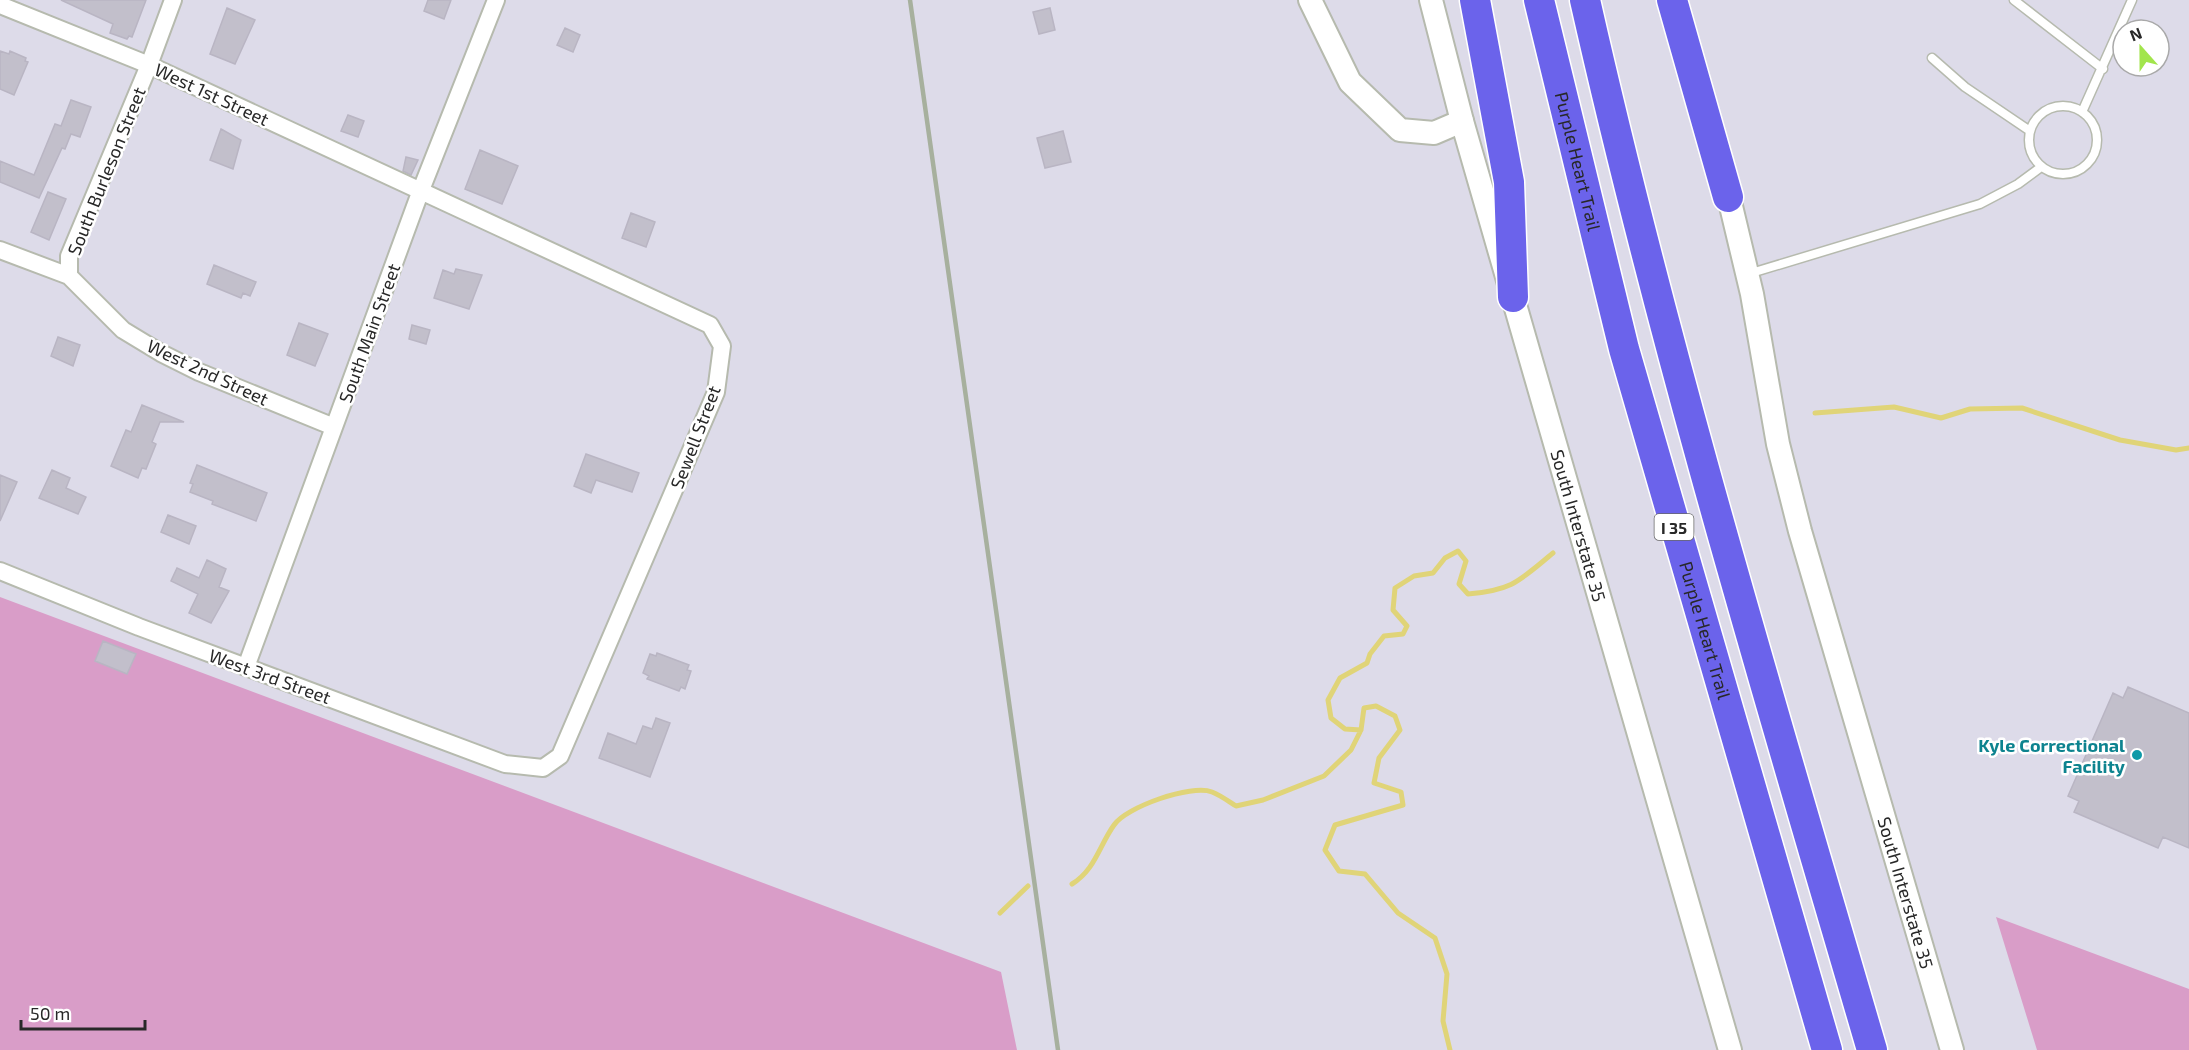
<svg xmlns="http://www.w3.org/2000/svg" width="2189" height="1050" font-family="'Exo 2',sans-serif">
  <rect width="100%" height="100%" fill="#dddbe9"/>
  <!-- green -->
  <path fill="#d99dc8" d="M0,597L1001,972L1017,1050H0Z
    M1996,917L2189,989V1050H2037Z"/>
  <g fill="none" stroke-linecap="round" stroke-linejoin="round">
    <!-- stream -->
    <path stroke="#e0d478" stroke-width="5" d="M1815,413L1894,407L1941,418L1970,409L2022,408L2120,440L2176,450L2189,448
      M1361,730L1364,708L1376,706L1395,716L1400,730L1379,758L1374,783L1401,792L1403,805L1335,825L1325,850L1339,871L1365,874L1398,913L1435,938L1447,974L1443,1021L1450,1050
      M1072,884C1095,870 1099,846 1114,825C1126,807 1191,784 1212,792C1220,795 1228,801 1236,806L1263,800L1324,776L1351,750L1361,730L1345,729L1331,718L1328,700L1340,678L1367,663L1370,654L1384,636L1403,634L1407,626L1393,610L1395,588L1414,576L1433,573L1445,558L1458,551L1466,561L1459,584L1468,594C1513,590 1519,581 1553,553
      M1000,913L1028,886"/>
  </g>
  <!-- building -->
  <path fill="#c2bfcb" stroke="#b9b5c3" stroke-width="1.5" d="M61,0H146L132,37L129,36L127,39L110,33L113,24Z
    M428,0H451L444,19L424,11Z
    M227,8L255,20L235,64L210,54Z
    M1050,8L1055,30L1039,34L1033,12Z
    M565,28L580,35L573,52L557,45Z
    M0,51L9,54L10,51L26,58L25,61L28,62L14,95L0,89Z
    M71,100L91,107L80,137L71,134L65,149L62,148L39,198L0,182V161L34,175L55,124L61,126Z
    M348,115L364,121L358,137L341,131Z
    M221,129L241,140L233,169L210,160Z
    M1063,131L1071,162L1045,168L1037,138Z
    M480,150L518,166L502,204L465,189Z
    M406,157L418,160L411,175L403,171Z
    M48,192L66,199L49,240L31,232Z
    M631,213L655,222L646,247L622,238Z
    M214,265L256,282L250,296L243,293L241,298L207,284Z
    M456,269L482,275L469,309L434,298L443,270L454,274Z
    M299,323L328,334L315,366L287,355Z
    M412,325L430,330L426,344L409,339Z
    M58,337L80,345L73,366L51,356Z
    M142,405L184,422H160L152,442L156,444L146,469L142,468L138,478L111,466L126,430L131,432Z
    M586,454L639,473L632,492L596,480L591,493L574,486Z
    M197,465L267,493L256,521L212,504L213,501L190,492L193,484L190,483Z
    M52,470L70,478L66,488L86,497L78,514L39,498Z
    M0,475L17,482L0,521Z
    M168,515L196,526L189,544L161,532Z
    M207,560L226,569L219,587L229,591L211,623L189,613L198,594L171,581L177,568L199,578Z
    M103,641L136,654L127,674L95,661Z
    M657,653L689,665L687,670L691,671L685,689L681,687L679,691L647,679L649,676L643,673L650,654L656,656Z
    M2128,687L2189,713V848L2163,837L2158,848L2074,812L2079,801L2068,796L2113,693L2123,698Z
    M656,718L670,723L650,777L599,758L608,733L636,744L643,726L652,729Z"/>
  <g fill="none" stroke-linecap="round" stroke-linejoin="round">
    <defs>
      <path id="lane" d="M2014,0L2103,69
        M1932,58L1965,87L2030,131
        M2029 140a34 34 0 1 1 68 0a34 34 0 1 1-68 0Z
        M2082,112L2132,0
        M1748,274L1980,204L2018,184L2041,167"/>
      <path id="street" d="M0,5L149,65L710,325L722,346L716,392L560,756L543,768L505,764L139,627L0,571
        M0,250L69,276L123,330L161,353L199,372L334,427
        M69,276V256L149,65L173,0
        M246,667L421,190L496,0"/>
      <g id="secondary">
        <path d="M1310,0L1350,82L1400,130L1434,133L1462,121"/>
        <path id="s1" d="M1431,0L1462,121L1730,1050"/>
        <path id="s2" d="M1725,181L1752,294L1778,444L1800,531L1952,1050"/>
      </g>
      <g id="highway">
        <path d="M1475,0L1509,182L1513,297"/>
        <path id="s3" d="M1539,0L1624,349L1827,1050"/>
        <path d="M1585,0C1665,354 1770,701 1872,1050"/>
        <path d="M1672,0L1728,197"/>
      </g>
    </defs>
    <!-- lane casing -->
    <use href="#lane" stroke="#b6baae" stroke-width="11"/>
    <!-- street casing -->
    <use href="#street" stroke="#b6baae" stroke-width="20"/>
    <!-- secondary casing -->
    <use href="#secondary" stroke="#b6baae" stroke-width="26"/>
    <!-- highway casing -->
    <use href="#highway" stroke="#fff" stroke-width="33"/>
    <!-- lane -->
    <use href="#lane" stroke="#fff" stroke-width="8"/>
    <!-- street -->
    <use href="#street" stroke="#fff" stroke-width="16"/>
    <!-- secondary -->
    <use href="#secondary" stroke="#fff" stroke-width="22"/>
    <!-- highway -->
    <use href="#highway" stroke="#6b63eb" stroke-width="30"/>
    <!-- rail -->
    <path stroke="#a7b09e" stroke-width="4.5" d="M910,0L1058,1050"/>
  </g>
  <!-- markers -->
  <circle fill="#0f9aa8" stroke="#fff" stroke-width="2" cx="2137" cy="755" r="6"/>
  <g text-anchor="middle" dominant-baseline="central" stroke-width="5" stroke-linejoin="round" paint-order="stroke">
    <!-- shield labels -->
    <rect fill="#fff" stroke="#686868" stroke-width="1.5" x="1654.5" y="514" width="39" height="26" rx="4.5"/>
    <g font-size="16" font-weight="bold" fill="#282828">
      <text x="1674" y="527">I 35</text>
    </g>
    <!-- street labels -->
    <g font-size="18" fill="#282828" stroke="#fff">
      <text transform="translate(212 94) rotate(25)">West 1st Street</text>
      <text stroke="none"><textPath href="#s3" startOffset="166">Purple Heart Trail</textPath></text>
      <text transform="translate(106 171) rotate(-68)">South Burleson Street</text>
      <text transform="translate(369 333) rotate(-70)">South Main Street</text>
      <text transform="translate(208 372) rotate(25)">West 2nd Street</text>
      <text transform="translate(695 437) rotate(-69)">Sewell Street</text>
      <text stroke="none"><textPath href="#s1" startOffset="546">South Interstate 35</textPath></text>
      <text stroke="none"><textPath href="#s3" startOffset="652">Purple Heart Trail</textPath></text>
      <text transform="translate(270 676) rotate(20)">West 3rd Street</text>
      <text stroke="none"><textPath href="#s2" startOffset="735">South Interstate 35</textPath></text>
    </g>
    <!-- culture labels -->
    <g font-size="18" font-weight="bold" fill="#0d838f" stroke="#fff" text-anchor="end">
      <text x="2125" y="745">Kyle Correctional<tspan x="2125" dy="21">Facility</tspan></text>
    </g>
  </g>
  <!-- north arrow -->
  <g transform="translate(2141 48) rotate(339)"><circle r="28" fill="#ffffff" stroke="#a9a9a9" stroke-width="1.5"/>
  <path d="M0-4.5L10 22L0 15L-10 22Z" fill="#a2e54c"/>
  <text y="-9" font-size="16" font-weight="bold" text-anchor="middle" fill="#282828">N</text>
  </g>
  <!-- scale -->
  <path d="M21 1020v9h124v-9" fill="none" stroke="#282828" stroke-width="3"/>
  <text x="30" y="1020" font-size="18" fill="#282828" stroke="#ffffff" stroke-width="4.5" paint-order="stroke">50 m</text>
</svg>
